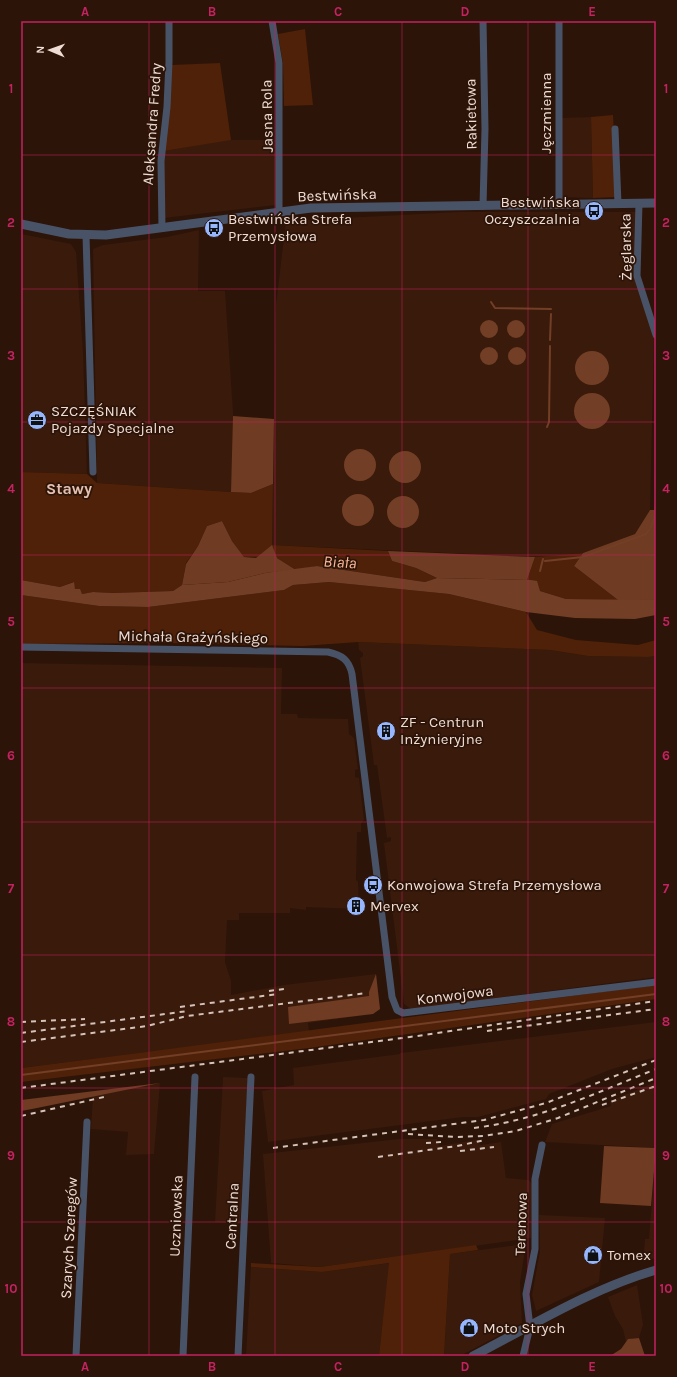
<svg xmlns="http://www.w3.org/2000/svg" width="677" height="1377" font-family="Karla,sans-serif">
  <rect width="100%" height="100%" fill="#2d1408"/>
  <!-- built -->
  <path fill="#3a1a0b" d="M591,117L593,198L562,197L561,118Z
    M227,140H277L276,205L164,218V151Z
    M458,212H636L635,280L654,339L650,510L635,534L583,553L535,557L272,545L276,305L286,221Z
    M199,230L198,291H225L234,427L231,492L97,483L93,249L103,245L167,237Z
    M21,234L71,244L76,252L83,352L87,474L21,472Z
    M358,642L550,650L588,656L648,657L656,656V977L411,1009L404,1004L384,843L391,841V837L387,838L377,765H374L360,658L363,656V653L359,650Z
    M21,663L282,668L281,714H297L298,718L348,719L349,734L354,738L358,769L355,770V777L359,778L364,820L361,823V832H357L356,880L358,882L359,909L306,907V910L290,908V913H239V920H227L225,962L231,981V995L284,985L376,974L380,1009L373,1014L308,1023L309,1032L21,1068Z
    M656,1022V1057L612,1069L549,1094L546,1099L478,1117H463L268,1142L262,1091L294,1085L293,1068L400,1054V1053Z
    M223,1077L248,1078L240,1224L215,1222Z
    M656,1082V1258L643,1262L645,1239H649L656,1148L545,1142L552,1124L611,1106L610,1101Z
    M160,1083L154,1154L126,1155L128,1132L91,1129L93,1096Z
    M399,1139H437L439,1146L476,1140L481,1145L501,1142L506,1178L529,1180L532,1184L531,1238L320,1267L271,1263L263,1154Z
    M539,1215L605,1218L599,1282L536,1311L532,1295L540,1251Z
    M526,1244L520,1282L522,1323L462,1355L444,1356L450,1254Z
    M390,1263L379,1356H246L251,1267L322,1272Z
    M637,1285L643,1325L639,1338L629,1339L626,1342L623,1329L615,1316L608,1297Z"/>
  <!-- green -->
  <path fill="#4f2108" d="M305,29L313,105L284,106L283,64L278,34Z
    M220,63L231,140L164,151L172,65Z
    M613,115L617,197L593,198L591,117Z
    M21,472L87,474L97,483L231,492L251,493L273,484L272,545L388,551L392,561L416,568L437,578L425,582L317,566L296,570L277,558L244,557L232,541L222,521L207,526L198,546L186,563L182,585L173,591L113,593L93,592L82,594L75,590L73,582L60,587L21,580Z
    M583,553L574,566L618,600L566,599L540,591L527,580L535,557Z
    M329,582L449,594L526,612L537,630L576,640L638,645L656,640V656L648,657L588,656L550,650L358,642L303,646L169,643L21,644V595L99,606L148,607L284,590L293,585Z
    M656,985V999L309,1048L21,1082V1068C233,1041 444,1012 656,985Z
    M476,1245L478,1250L450,1254L444,1356H379L389,1263L322,1272L251,1267V1263L320,1267Z"/>
  <!-- forest -->
  <path fill="#6f3b23" d="M233,416L274,419L273,484L251,493L231,492Z
    M650,510H656V600H618L574,566L583,553L635,534Z
    M222,521L232,541L244,557L256,558L272,545L277,558L296,570L265,573L228,582L182,585L186,564L198,546L207,526Z
    M388,551L535,557L527,580L437,578L416,568L392,561Z
    M376,974L380,1009L373,1014L289,1024L288,1007L369,996V992Z
    M160,1083L32,1109L21,1111V1100Z
    M604,1146L656,1148L651,1206L600,1203Z
    M639,1338L645,1356H610L621,1349L628,1339Z"/>
  <!-- water -->
  <path fill="#723e26" d="M480 329a9 9 0 1 1 18 0a9 9 0 1 1-18 0Z
    M507 329a9 9 0 1 1 18 0a9 9 0 1 1-18 0Z
    M480 356a9 9 0 1 1 18 0a9 9 0 1 1-18 0Z
    M508 356a9 9 0 1 1 18 0a9 9 0 1 1-18 0Z
    M575 368a17 17 0 1 1 34 0a17 17 0 1 1-34 0Z
    M574 411a18 18 0 1 1 36 0a18 18 0 1 1-36 0Z
    M344 465a16 16 0 1 1 32 0a16 16 0 1 1-32 0Z
    M389 467a16 16 0 1 1 32 0a16 16 0 1 1-32 0Z
    M342 510a16 16 0 1 1 32 0a16 16 0 1 1-32 0Z
    M387 512a16 16 0 1 1 32 0a16 16 0 1 1-32 0Z
    M317,566L425,582L437,578L531,580L537,581L540,591L566,599L656,600V615L635,619L575,618L526,612L449,594L329,582L293,585L284,590L148,607L99,606L21,595V580L60,587L74,582L75,589H80L82,594L93,592L113,593L173,591L182,585L228,582L265,573Z"/>
  <g fill="none" stroke-linecap="round" stroke-linejoin="round">
    <!-- stream -->
    <path stroke="#723e26" stroke-width="2" d="M491,302L495,308L551,309
      M550,340L551,314
      M547,427L549,422L550,346
      M545,561L583,557L646,534C660,519 655,494 656,474
      M540,571L543,559
      M21,1075L656,994"/>
    <!-- minor -->
    <path stroke="#495368" stroke-width="7" d="M272,21L279,63V211
      M483,21L485,129L483,206
      M559,21V205
      M615,129L618,204
      M639,203L637,276L656,335
      M162,228L161,161L167,107L169,62V21
      M86,235L93,472
      M21,647L328,652C342,655 349,660 352,674L392,997L397,1010L403,1013L656,982
      M76,1356L87,1122
      M183,1356L195,1077
      M238,1356L251,1077
      M523,1356L530,1327L526,1294L535,1249V1179L542,1145"/>
    <!-- tertiary -->
    <path stroke="#495368" stroke-width="9" d="M21,224L69,234L106,235L311,208L656,203
      M473,1356C533,1325 591,1289 656,1270"/>
    <!-- rail -->
    <path stroke="#d5c2b9" stroke-width="2" stroke-dasharray="5 5" stroke-linecap="butt" d="M269,991L284,989
      M180,1007L278,994
      M21,1022L85,1019
      M487,1031L656,1009
      M21,1033L188,1011
      M21,1042L147,1026L187,1016L367,993
      M21,1088L410,1037L656,1001
      M602,1105L656,1086
      M21,1116L104,1097
      M474,1128C539,1120 596,1093 656,1069
      M408,1134L455,1137L483,1136L516,1131L558,1118L656,1078
      M426,1143L442,1142
      M273,1148L484,1120L546,1103L656,1060
      M460,1151L494,1147
      M378,1157L457,1146L485,1140"/>
  </g>
  <!-- grid -->
  <path fill="none" stroke="#c42261" stroke-width="1" stroke-opacity="0.55" d="M149,21V1356M275,21V1356M402,21V1356M528,21V1356M21,155H656M21,289H656M21,422H656M21,555H656M21,688H656M21,822H656M21,955H656M21,1088H656M21,1222H656"/>
  <!-- icons -->
  <defs>
    <symbol id="bus-disc" viewBox="-11 -11 22 22"><circle r="9.5" fill="#96b6fd" stroke="#2d1408"/><path d="M-5-6H5V4H4V6H2V4H-2V6H-4V4H-5ZM-3.5-4V0h7V-4ZM-3.5 1.2v1.5H-2V1.2ZM2 1.2v1.5H3.5V1.2Z" fill="#111"/></symbol>
    <symbol id="office-disc" viewBox="-11 -11 22 22"><circle r="9.5" fill="#96b6fd" stroke="#2d1408"/><path d="M-6-3h4V-5.5h4V-3h4V5H-6ZM-1-4.5V-3h2v-1.5ZM-6 0V1H6V0Z" fill="#111"/></symbol>
    <symbol id="building-disc" viewBox="-11 -11 22 22"><circle r="9.5" fill="#96b6fd" stroke="#2d1408"/><path d="M-4-6H4V6H1V3H-1V6H-4ZM-2.5-4.3h1.7v1.8h-1.7ZM.8-4.3h1.7v1.8H.8ZM-2.5-1h1.7V.8h-1.7ZM.8-1h1.7V.8H.8Z" fill="#111"/></symbol>
    <symbol id="shop-disc" viewBox="-11 -11 22 22"><circle r="9.5" fill="#96b6fd" stroke="#2d1408"/><path d="M-5-2.5h2.3a2.7 3.5 0 0 1 5.4 0H5L5.5 6h-11ZM-1.5-2.5h3a1.5 2.3 0 0 0-3 0Z" fill="#111"/></symbol>
  </defs>
  <g fill-rule="evenodd">
    <use href="#bus-disc" x="583" y="200" width="22" height="22"/>
    <use href="#bus-disc" x="203" y="217" width="22" height="22"/>
    <use href="#office-disc" x="26" y="409" width="22" height="22"/>
    <use href="#building-disc" x="375" y="720" width="22" height="22"/>
    <use href="#bus-disc" x="362" y="874" width="22" height="22"/>
    <use href="#building-disc" x="345" y="895" width="22" height="22"/>
    <use href="#shop-disc" x="582" y="1244" width="22" height="22"/>
    <use href="#shop-disc" x="458" y="1317" width="22" height="22"/>
  </g>
  <g text-anchor="middle" dominant-baseline="central" stroke-width="3.5" stroke-linejoin="round" paint-order="stroke">
    <!-- street labels -->
    <g font-size="15" fill="#efddd5" stroke="#2d1408">
      <text transform="translate(546 113) rotate(-90)">Jęczmienna</text>
      <text transform="translate(471 114) rotate(-91)">Rakietowa</text>
      <text transform="translate(267 116) rotate(-91)">Jasna Rola</text>
      <text transform="translate(152 124) rotate(-86)">Aleksandra Fredry</text>
      <text transform="translate(337 195) rotate(-2)">Bestwińska</text>
      <text transform="translate(626 247) rotate(-91)">Żeglarska</text>
      <text transform="translate(193 637) rotate(1)">Michała Grażyńskiego</text>
      <text transform="translate(455 995) rotate(-7)">Konwojowa</text>
      <text transform="translate(176 1216) rotate(-88)">Uczniowska</text>
      <text transform="translate(232 1216) rotate(-87)">Centralna</text>
      <text transform="translate(521 1224) rotate(-88)">Terenowa</text>
      <text transform="translate(69 1238) rotate(-87)">Szarych Szeregów</text>
    </g>
    <!-- poi labels -->
    <g font-size="15" fill="#efddd5" stroke="#2d1408" text-anchor="start">
      <text x="580" y="202" text-anchor="end">Bestwińska<tspan x="580" dy="17">Oczyszczalnia</tspan></text>
      <text x="228" y="219">Bestwińska Strefa<tspan x="228" dy="17">Przemysłowa</tspan></text>
      <text x="51" y="411">SZCZĘŚNIAK<tspan x="51" dy="17">Pojazdy Specjalne</tspan></text>
      <text x="400" y="722">ZF - Centrun<tspan x="400" dy="17">Inżynieryjne</tspan></text>
      <text x="387" y="885">Konwojowa Strefa Przemysłowa</text>
      <text x="370" y="906">Mervex</text>
      <text x="607" y="1255">Tomex</text>
      <text x="483" y="1328">Moto Strych</text>
    </g>
    <!-- neighbourhood labels -->
    <g font-size="16" font-weight="bold" fill="#e3c0b0" stroke="#2d1408">
      <text x="69" y="488">Stawy</text>
    </g>
    <!-- water labels -->
    <g font-size="16" font-style="italic" fill="#fcb99a" stroke="#2d1408">
      <text transform="translate(340 562) rotate(3)">Biała</text>
    </g>
  </g>
  <!-- border -->
  <rect width="677" height="1377" fill="none" stroke="#2d1408" stroke-width="44"/>
  <!-- north arrow -->
  <g transform="translate(50 50) rotate(272)" stroke="#2d1408" stroke-width="3" paint-order="stroke">
  <path d="M0-3L7 15L0 10L-7 15Z" fill="#efddd5"/>
  <text y="-6" font-size="11" font-weight="bold" text-anchor="middle" fill="#efddd5">N</text>
  </g>
  <rect x="22" y="22" width="633" height="1333" fill="none" stroke="#c42261" stroke-width="1.5"/>
  <g font-size="13" text-anchor="middle" font-weight="bold" fill="#c42261">
    <text x="85" y="16">A</text>
    <text x="212" y="16">B</text>
    <text x="338" y="16">C</text>
    <text x="465" y="16">D</text>
    <text x="592" y="16">E</text>
    <text x="11" y="93">1</text>
    <text x="666" y="93">1</text>
    <text x="11" y="227">2</text>
    <text x="666" y="227">2</text>
    <text x="11" y="360">3</text>
    <text x="666" y="360">3</text>
    <text x="11" y="493">4</text>
    <text x="666" y="493">4</text>
    <text x="11" y="626">5</text>
    <text x="666" y="626">5</text>
    <text x="11" y="760">6</text>
    <text x="666" y="760">6</text>
    <text x="11" y="893">7</text>
    <text x="666" y="893">7</text>
    <text x="11" y="1026">8</text>
    <text x="666" y="1026">8</text>
    <text x="11" y="1160">9</text>
    <text x="666" y="1160">9</text>
    <text x="11" y="1293">10</text>
    <text x="666" y="1293">10</text>
    <text x="85" y="1371">A</text>
    <text x="212" y="1371">B</text>
    <text x="338" y="1371">C</text>
    <text x="465" y="1371">D</text>
    <text x="592" y="1371">E</text>
  </g>
</svg>
